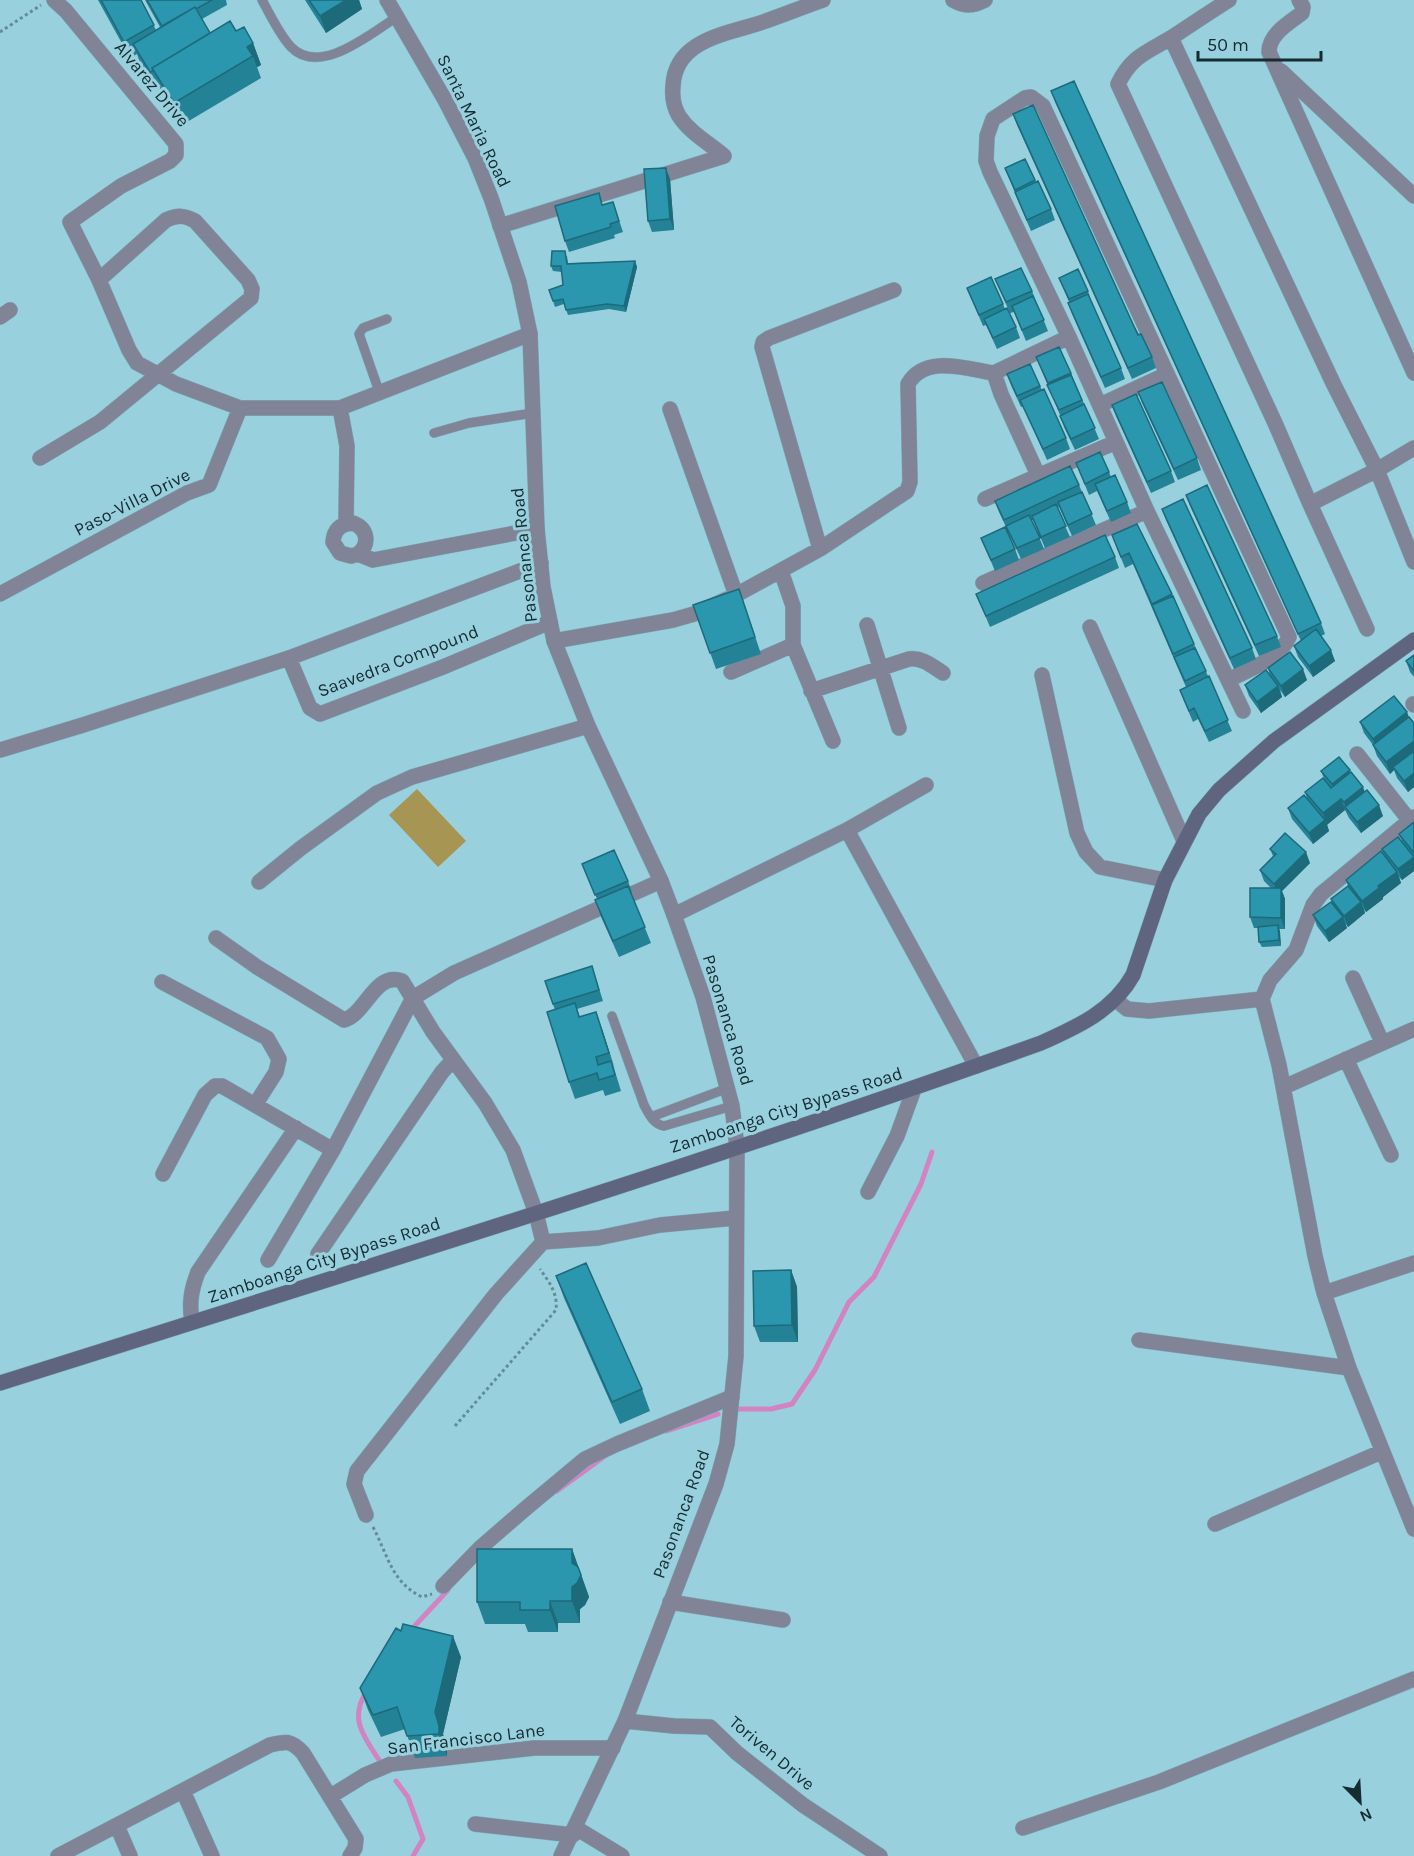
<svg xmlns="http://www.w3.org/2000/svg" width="1414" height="1856" font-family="Karla,sans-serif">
  <rect width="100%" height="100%" fill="#98d0de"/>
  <!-- green -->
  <path fill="#a69553" d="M417,789L466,841L438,867L389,815Z"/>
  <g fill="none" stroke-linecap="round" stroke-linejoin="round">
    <!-- stream -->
    <path stroke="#d383c1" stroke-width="5" d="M738,1409H771L792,1404L815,1370L849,1302L874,1277L921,1184L932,1152
      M666,1431L718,1414
      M557,1491L605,1456
      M410,1631L448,1590
      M366,1692C348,1721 366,1739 381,1763
      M396,1781L408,1797L423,1839L413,1856"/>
    <defs>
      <path id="service" d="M262,0C271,16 279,34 291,47C320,77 371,33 397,17
        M380,394L359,334L363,328L387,319
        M434,433L469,423L533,413
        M612,1016L644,1105C649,1114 653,1124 664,1126L732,1106
        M651,1117L728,1088"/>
      <path id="minor" d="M54,0L66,11L176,144V155L170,161L121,186L70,222L99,280L129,350L137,363L176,384L240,408H340L530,334
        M953,0C965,7 973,6 985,0
        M1229,0C1210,12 1192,24 1174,36C1148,52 1132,55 1118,84L1275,423L1310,504L1367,629
        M1299,0L1303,7L1302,13C1289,23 1269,34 1269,52L1414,373
        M1171,38L1334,385L1377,470L1414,562
        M1281,71L1414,196
        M500,226L724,156C709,143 690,133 679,116C674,108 672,96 673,86C675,39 728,34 763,22C783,15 803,7 823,0
        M0,317L10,310
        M1100,405L1167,374
        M340,408L347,446L346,523
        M670,409L736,595
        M40,458L100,422L251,298L252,289L248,280L195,221C184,215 178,215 166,220L99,280
        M1038,475L1001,394L994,373L1069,337
        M985,499L1116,442
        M1310,504L1377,470L1414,448
        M820,549L762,347L763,342L769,338L894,290
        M358,554C370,544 368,529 353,523C340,524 334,530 333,542L340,553L351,556L358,554L373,560L537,529
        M781,571L793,606V645L833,741
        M983,583L1147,511
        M0,594L187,493L209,485L240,408
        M867,625L899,728
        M1090,627L1184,841
        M554,641L673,620L694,614L736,595L820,549L907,491L910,482L908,384C925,354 967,369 994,373
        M289,658L310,708L320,714L443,667L550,622
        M731,672L793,645
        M1042,675L1077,833L1086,852L1100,867L1165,880
        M1229,680C1249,669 1280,659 1289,637L1043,106L1031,97L1025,98L993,119L987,136L986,161L990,172L1069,337L1147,511L1243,711
        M811,691L909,659C922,657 932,666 943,673
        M1413,704L1414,705
        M0,750L83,725L289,658L541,563
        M1357,754L1410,821
        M1414,817L1321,894L1313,905L1296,950L1270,980L1262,999L1279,1065L1315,1256L1324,1293L1349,1368L1414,1529
        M847,830L976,1066
        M259,882L301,848L377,793L412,777L588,726
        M674,915L847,830L926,785
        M216,938L257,967L344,1020C366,1014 375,971 402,981L433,1032L485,1103L513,1150L536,1213L543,1242
        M1353,978L1382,1042
        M162,982L267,1038L279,1059L276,1072L255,1105
        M1116,1000L1127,1009L1149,1011L1262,999
        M1346,1059L1391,1155
        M1284,1087L1414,1029
        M163,1174L205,1095L215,1086H222L333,1150
        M868,1192L897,1136L914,1089
        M318,1254L442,1072L453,1060
        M268,1260L333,1150L413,998L454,973L661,881
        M1324,1293L1414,1263
        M192,1322C189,1303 191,1290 198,1272L296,1128
        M1139,1340L1349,1368
        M366,1515L354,1484L357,1471L496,1294L543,1242L598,1238L660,1225L735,1218
        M1215,1524L1381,1452
        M443,1586L480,1548L525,1509L585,1459L617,1444L732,1397
        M670,1602L783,1620
        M625,1721L674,1726L710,1727L737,1753L803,1805L880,1856
        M183,1791L212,1856
        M331,1796L365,1775L391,1764L534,1748H613
        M475,1824L573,1835
        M117,1826L130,1856
        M576,1828L622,1856
        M1023,1828L1159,1782L1414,1679
        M58,1856L270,1745C286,1741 291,1740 303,1753L356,1839L355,1848L350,1856"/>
      <path id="tertiary" d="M387,0L445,100L475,158L491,198L519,282L530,334L537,529L543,587L554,641L588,726L661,881L674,915L703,997L732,1106L737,1147L736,1356L727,1444L716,1484L625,1721L561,1856"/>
      <path id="secondary" d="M0,1383C348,1273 697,1166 1041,1043C1077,1027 1113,1011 1133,975L1165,880L1199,814L1219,790L1274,741L1414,640"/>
    </defs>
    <!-- service casing -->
    <use href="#service" stroke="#7bacb8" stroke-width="10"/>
    <!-- minor casing -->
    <use href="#minor" stroke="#7bacb8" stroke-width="16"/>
    <!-- tertiary casing -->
    <use href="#tertiary" stroke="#7bacb8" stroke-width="16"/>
    <!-- secondary casing -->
    <use href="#secondary" stroke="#7bacb8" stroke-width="16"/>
    <!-- path -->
    <path stroke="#628c96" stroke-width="3" stroke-dasharray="3 3" stroke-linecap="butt" d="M0,32L41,5
      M455,1426L556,1310C558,1293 549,1282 540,1269
      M373,1527C388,1555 391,1582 422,1597L432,1594"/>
    <!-- service -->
    <use href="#service" stroke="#808496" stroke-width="9"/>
    <!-- minor -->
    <use href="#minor" stroke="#808496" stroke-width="15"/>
    <!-- tertiary -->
    <use href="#tertiary" stroke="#808496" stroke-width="15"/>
    <!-- secondary -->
    <use href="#secondary" stroke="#5f657e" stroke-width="15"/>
  </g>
  <!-- wall -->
  <path fill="#248296" d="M98,0H141L156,30L160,27L145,0H226L227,5L202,19L210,33L236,31L253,43L261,65L257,67L261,78L182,125L159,87L156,89L139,60L137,54L130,58Z
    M305,0H359L362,9L326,33Z
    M1051,91L1321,623L1325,634L1321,636L1335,661L1313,677L1298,657L1294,646L1301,641L1055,102Z
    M1013,114L1152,357L1156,368L1132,379L1017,125Z
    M1025,159L1036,182L1051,209L1055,220L1031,231L1019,203L1005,168Z
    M670,179L674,230L652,232L648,221Z
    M613,202L623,232L614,235L615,238L569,252L565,241L603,205Z
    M567,256L568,263L635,261L637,267L626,312L609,309L568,315L564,304L555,307L553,301L563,285L562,272L553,271L551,266Z
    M1059,278L1088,291L1091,302L1121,368L1125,379L1105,388L1072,314L1068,303L1069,302Z
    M995,279L1032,291L1048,331L1026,341L1014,312L1010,313Z
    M967,288L1003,304L1005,309L1016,327L1020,338L997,349L986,325L983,326Z
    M1036,357L1071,373L1099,439L1075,450L1064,427L1060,415Z
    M1007,374L1040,386L1066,438L1070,449L1047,460L1023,406L1021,407L1011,385Z
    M1138,392L1197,458L1201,470L1178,480L1142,403Z
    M1112,405L1171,471L1175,482L1151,493L1116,416Z
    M1076,463L1109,472L1111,477L1127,502L1131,513L1111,522L1097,491L1089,495Z
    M1079,485L1096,525L1072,536L1059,507L1057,508L1070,537L1045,548L1033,520H1032L1044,549L1021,559L999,512L995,501Z
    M1186,495L1277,636L1281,647L1259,656L1190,506Z
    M1162,509L1252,648L1256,659L1234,669L1166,520Z
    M1137,524L1173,596L1232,731L1209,742L1198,719L1193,722L1184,701L1180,690L1186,687L1133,564L1125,568L1112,535Z
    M981,538L1015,549L1019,560L995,571Z
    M1115,557L1119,568L990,627L976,594Z
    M693,605L745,606L761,654L716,669Z
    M1414,655V677L1410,672L1406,661Z
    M1268,668L1307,680L1285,697L1280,690L1282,697L1261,713L1249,696L1245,685L1270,676Z
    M1408,717L1414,723V787L1408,792L1397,778L1394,770L1390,774L1377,756L1373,745L1364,733L1360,722Z
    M1321,771L1350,772L1383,816L1361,833L1349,818L1345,810L1327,824L1329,831L1313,844L1292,819L1288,808L1307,798L1305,792L1325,781Z
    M1414,822V871L1402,880L1399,877L1401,883L1383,897V899L1366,912L1364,909L1365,913L1348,927L1345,923L1347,928L1329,942L1317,926L1313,915L1332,904L1331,899L1348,886L1346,880L1384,855L1382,849L1402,841L1399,834Z
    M1270,849L1310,863L1282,891L1285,899V929H1279L1281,946L1262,947L1259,942L1258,928H1254L1250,917L1271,888L1264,881L1260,870L1273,856Z
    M582,864L628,881L632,892L631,893L651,943L619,957L601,917L595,900L597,899Z
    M592,966L603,1001L577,1009L580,1017L602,1029L621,1091L605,1096L603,1090L575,1099L569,1082L555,1010L545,981Z
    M791,1270L797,1287L798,1342H760L754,1326Z
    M556,1276L642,1389L650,1411L620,1424L564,1298Z
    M572,1549L589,1597L585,1605L580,1609V1623H558V1632H528L525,1624H485L477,1602Z
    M401,1631L461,1657L443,1734L447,1748V1756L415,1758L405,1729L381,1737L368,1710L360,1688Z"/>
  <!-- shaded-wall -->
  <path fill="#1d6a7a" d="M346,0H359L362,9L326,33L320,16Z
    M253,43L261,65L257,67L253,56L247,47Z
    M666,168L670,179L674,230L670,219Z
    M635,261L637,267L626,312L624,306Z
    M1331,650L1335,661L1313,677L1309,666Z
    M1303,669L1307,680L1285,697L1281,686Z
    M1278,686L1282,697L1261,713L1257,702Z
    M1407,712L1411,723L1377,750L1373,739Z
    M1414,741V755L1393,767L1394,770L1390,774L1386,762Z
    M1350,770L1354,781L1336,795L1332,784Z
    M1414,773V787L1408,792L1404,781Z
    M1363,787L1367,798L1346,808L1344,802Z
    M1341,799L1345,810L1327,825L1323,813Z
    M1379,805L1383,816L1361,833L1357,822Z
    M1325,820L1329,831L1313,844L1309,833Z
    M1306,852L1310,863L1282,891L1285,899V929L1281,918L1278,895L1274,884Z
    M1414,857V871L1402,880L1398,869Z
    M1397,872L1401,883L1383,897V899L1366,912L1362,901L1378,886Z
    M1361,902L1365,913L1348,927L1344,916Z
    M1343,917L1347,928L1329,942L1325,931Z
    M1278,925L1280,931L1281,946L1279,940Z
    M596,1012L602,1029L615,1069L609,1053Z
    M791,1270L797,1287L798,1342L792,1325Z
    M572,1549L589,1597L585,1605L580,1609V1623L572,1601Z
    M550,1601L558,1623V1632L550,1610Z
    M453,1636L461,1657L443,1734L447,1748V1756L439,1734L435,1712Z"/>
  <!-- building -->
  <path fill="#2a97ae" stroke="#1d6a7a" stroke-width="1.5" d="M101,0H141L154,25L124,42Z
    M147,0H212L196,9L195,7L162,26Z
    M309,0H346L320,16Z
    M195,7L210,33L152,68L153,71L150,72L133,44Z
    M230,21L236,31L244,27L253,43L247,47L253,56L174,103L152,68Z
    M1074,81L1321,623L1298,634L1051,91Z
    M1033,105L1138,335L1141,334L1152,357L1128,368L1013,114Z
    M1025,159L1035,180L1015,190L1005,168Z
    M666,168L670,219L648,221L644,169Z
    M1038,181L1051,209L1027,220L1015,192Z
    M599,193L602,205L613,202L619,221L610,224L611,227L565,241L555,206Z
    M552,251H565L567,264L635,261L624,306L607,304L566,310L563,299L553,301L549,290L563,285L561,266H551Z
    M1021,268L1032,291L1006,302L995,279Z
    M1078,269L1088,291L1069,299L1059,278Z
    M991,277L1003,304L979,315L967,288Z
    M1088,294L1121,368L1101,377L1068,303Z
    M1033,296L1044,320L1022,330L1012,306Z
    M1007,308L1016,327L993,338L984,319Z
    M1059,347L1071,373L1048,383L1036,357Z
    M1030,364L1040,386L1017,396L1007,374Z
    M1071,375L1082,400L1059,410L1047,385Z
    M1162,382L1197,458L1174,469L1138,392Z
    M1044,389L1066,438L1043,449L1020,400Z
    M1136,394L1171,471L1147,482L1112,405Z
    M1084,404L1095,428L1071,439L1060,416Z
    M1100,452L1109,472L1085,484L1076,463Z
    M1070,466L1079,485L1004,520L995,501Z
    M1115,475L1127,502L1107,511L1095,484Z
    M1207,485L1277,636L1255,645L1186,495Z
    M1082,492L1092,514L1068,525L1058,502Z
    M1183,499L1252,648L1230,658L1162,509Z
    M1056,504L1066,526L1041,537L1032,516Z
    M1029,515L1040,538L1017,548L1006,526Z
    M1137,524L1172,594L1152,604L1129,553L1121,557L1112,535Z
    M1005,527L1015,549L991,560L981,538Z
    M1105,535L1115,557L986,616L976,594Z
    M739,589L755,637L710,653L693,605Z
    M1173,596L1194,644L1173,654L1152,605Z
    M1316,629L1331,650L1309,666L1294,646Z
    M1195,648L1206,671L1185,681L1174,657Z
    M1290,652L1303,669L1281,686L1268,668Z
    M1414,655V671L1406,661Z
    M1266,670L1278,686L1257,702L1245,685Z
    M1209,676L1228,720L1205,731L1194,708L1189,711L1180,690Z
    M1394,696L1407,712L1373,739L1360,722Z
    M1409,717L1414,723V741L1386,762L1373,745Z
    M1414,751V773L1404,781L1393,767Z
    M1339,757L1350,770L1332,784L1321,771Z
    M1351,772L1363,787L1344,802L1341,799L1323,813L1305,792L1323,778L1331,788Z
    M1367,790L1379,805L1357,822L1345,807Z
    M1304,795L1325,820L1309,833L1288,808Z
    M1414,822V853L1399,834Z
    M1285,833L1306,852L1274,884L1260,870L1276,854L1270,849Z
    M1398,837L1414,857L1398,869L1382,849Z
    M614,850L628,881L595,895L582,864Z
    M1381,851L1397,872L1378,886L1379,888L1362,901L1346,880Z
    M628,886L645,927L613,941L595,900Z
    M1348,886L1361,902L1344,916L1331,899Z
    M1250,888H1281V918L1250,917Z
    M1331,902L1343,917L1325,931L1313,915Z
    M1278,925L1279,940L1259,942L1258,927Z
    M592,966L599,990L553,1004L545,981Z
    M575,1003L579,1017L596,1012L609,1053L596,1057L598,1065L611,1061L615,1075L599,1080L597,1073L569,1082L547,1012Z
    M586,1263L642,1389L612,1402L556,1276Z
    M791,1270L792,1325L754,1326L753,1271Z
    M477,1549H572V1563L578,1567L581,1575L577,1583L572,1587V1601H550V1610H520V1602H477Z
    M403,1624L453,1636L435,1712L439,1726V1734L407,1736L397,1707L373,1715L360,1688L396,1628L401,1631Z"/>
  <g text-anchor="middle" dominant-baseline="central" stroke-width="6" stroke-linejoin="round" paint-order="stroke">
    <!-- street labels -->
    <g font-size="18" fill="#152c31" stroke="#98d0de">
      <text transform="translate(152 84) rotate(50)">Alvarez Drive</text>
      <text transform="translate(474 121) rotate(64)">Santa Maria Road</text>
      <text transform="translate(132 502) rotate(-27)">Paso-Villa Drive</text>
      <text transform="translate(524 555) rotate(-96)">Pasonanca Road</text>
      <text transform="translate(398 661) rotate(-21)">Saavedra Compound</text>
      <text transform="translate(728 1020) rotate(73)">Pasonanca Road</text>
      <text transform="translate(786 1110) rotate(-18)">Zamboanga City Bypass Road</text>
      <text transform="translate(324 1260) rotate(-18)">Zamboanga City Bypass Road</text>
      <text transform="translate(681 1514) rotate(-70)">Pasonanca Road</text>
      <text transform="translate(466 1739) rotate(-7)">San Francisco Lane</text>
      <text transform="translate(772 1753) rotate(40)">Toriven Drive</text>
    </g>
  </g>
  <!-- north arrow -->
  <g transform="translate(1360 1802) rotate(156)" stroke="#98d0de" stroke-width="4.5" paint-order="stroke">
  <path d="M0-4.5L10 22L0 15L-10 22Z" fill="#152c31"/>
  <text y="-9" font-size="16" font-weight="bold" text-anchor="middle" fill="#152c31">N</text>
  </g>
  <!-- scale -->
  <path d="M1198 51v9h123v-9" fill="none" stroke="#152c31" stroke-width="3"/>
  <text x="1207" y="51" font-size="18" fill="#152c31" stroke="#98d0de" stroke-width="4.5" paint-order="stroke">50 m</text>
</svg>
